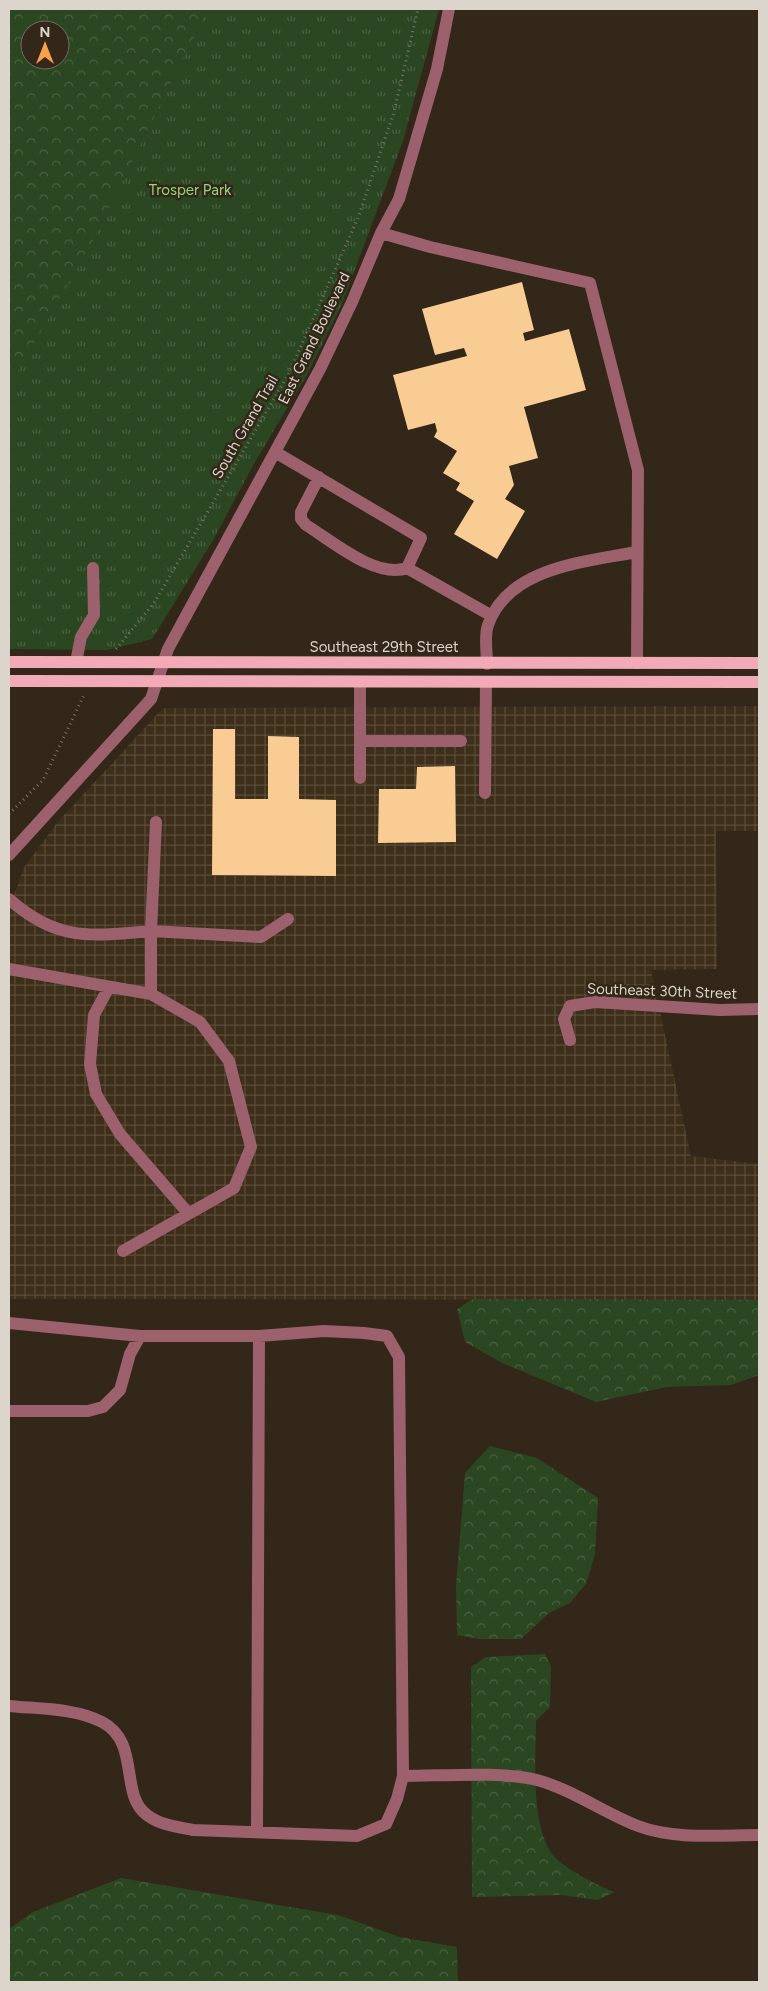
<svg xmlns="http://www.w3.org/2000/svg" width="768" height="1991" font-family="Figtree,sans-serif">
  <defs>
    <pattern id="industrial-grid" width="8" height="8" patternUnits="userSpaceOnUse" patternTransform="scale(1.25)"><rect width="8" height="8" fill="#3e2f1a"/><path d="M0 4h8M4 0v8" fill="none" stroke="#594c3a"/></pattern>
    <pattern id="grass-tufts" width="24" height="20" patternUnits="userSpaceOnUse" patternTransform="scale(1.25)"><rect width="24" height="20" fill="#2b4722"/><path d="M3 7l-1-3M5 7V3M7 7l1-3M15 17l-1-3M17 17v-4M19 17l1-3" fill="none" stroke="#496141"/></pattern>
    <pattern id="forest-crowns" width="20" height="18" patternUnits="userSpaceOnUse" patternTransform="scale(1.25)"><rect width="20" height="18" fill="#2b4722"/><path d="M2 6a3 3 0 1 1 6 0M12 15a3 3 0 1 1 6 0" fill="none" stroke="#496141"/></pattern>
  </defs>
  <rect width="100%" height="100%" fill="#322718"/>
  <!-- industrial -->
  <path fill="url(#industrial-grid)" d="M759,706V831H716L717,969L651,970L691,1156L759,1164V1300L10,1299L9,910L23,869L56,824L163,708Z"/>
  <!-- grass -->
  <path fill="url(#grass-tufts)" fill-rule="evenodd" d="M9,9H439L403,141L342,304L307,375L255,462L212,542L152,639L108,650L9,649ZM30,30H60V60H30Z"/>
  <!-- forest -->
  <path fill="url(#forest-crowns)" fill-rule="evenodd" d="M9,9H208L92,242L9,387ZM30,30H60V60H30Z
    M473,1299L759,1300V1375L731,1385L667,1387L596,1402L502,1363L465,1342L457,1309Z
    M490,1446L537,1458L598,1498L595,1554L586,1584L570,1603L549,1613L521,1639H479L457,1635L456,1586L465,1473Z
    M545,1654L551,1666L550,1707L536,1721C536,1758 530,1822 552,1854C562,1867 599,1887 615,1892L597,1900L562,1895L472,1897L471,1667L486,1657Z
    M121,1878L338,1915L400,1937L457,1947L458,1982H9V1929L33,1912Z"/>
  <!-- building -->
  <path fill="#f8cc92" d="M522,282L534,330L523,333L525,341L569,329L586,390L524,407L538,458L509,466L514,485L505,499L525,511L497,559L454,534L474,501L456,490L460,483L443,473L457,451L434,437L437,431L435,423L408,430L393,375L467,356L464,348L435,355L422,309Z
    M213,729H235V799H268V736L299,737V799L336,800V876L212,875Z
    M455,766L456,842L378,843L379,789H416L417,767Z"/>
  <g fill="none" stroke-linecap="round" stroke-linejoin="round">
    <!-- path -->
    <path stroke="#7c7366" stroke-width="3" stroke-dasharray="1 4" stroke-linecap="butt" d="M116,649L154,603L288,375L358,218L394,112L418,9
      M9,814L43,780L84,695"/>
    <!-- minor -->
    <path stroke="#9c616d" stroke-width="12" d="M381,233L430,247L590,283L638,470L637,663
      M275,452L421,538L407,568L492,616
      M319,477L301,512V519L306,525C332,541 376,579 407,568
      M76,662L81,637L94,615L93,568
      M487,664C487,652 484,636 488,625C508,567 586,562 636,552
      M360,741H461
      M360,778V682
      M485,793L486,682
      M156,822L151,931L261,937L288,919
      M9,855L151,699L168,649L320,369L352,302L381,233L399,199L437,69L449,9
      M9,899C57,942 91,936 151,931V994L9,969
      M109,987L94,1015L90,1064L96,1094L120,1134L188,1213
      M570,1040L564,1019L570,1006L595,1002L720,1010L759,1009
      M123,1251L234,1188L251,1147L229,1061L200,1022L151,994
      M9,1323L140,1336H259L324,1331L364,1333L387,1336L399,1357L403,1776L397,1799L386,1824L357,1836L193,1830C177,1827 160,1825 147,1815C119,1795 141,1742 102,1722C75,1708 39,1709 9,1706
      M9,1411H88L103,1407L120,1390L130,1354L140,1336
      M403,1776C442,1776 501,1771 537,1780C573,1790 604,1813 638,1826C675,1840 720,1835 759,1835
      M257,1832L259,1336"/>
    <!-- major -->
    <path stroke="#f3aab7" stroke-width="12" d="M9,662L759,663
      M9,681L759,682"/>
  </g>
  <g text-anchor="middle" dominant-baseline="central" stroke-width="5" stroke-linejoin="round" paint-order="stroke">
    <!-- park labels -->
    <g font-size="15" fill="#91d67a" stroke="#322718">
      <text x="190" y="190">Trosper Park</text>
    </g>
    <!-- street labels -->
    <g font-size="15" fill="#dcd5cb" stroke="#322718">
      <text transform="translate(314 338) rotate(-64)">East Grand Boulevard</text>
      <text transform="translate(245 427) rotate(-60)">South Grand Trail</text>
      <text x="384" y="647">Southeast 29th Street</text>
      <text transform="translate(662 991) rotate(2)">Southeast 30th Street</text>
    </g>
  </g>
  <!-- border -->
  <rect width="768" height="1991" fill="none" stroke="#dcd5cb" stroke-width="20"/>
  <!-- north arrow -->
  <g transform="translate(45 45)"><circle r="24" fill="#322718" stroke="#766d60"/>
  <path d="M0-4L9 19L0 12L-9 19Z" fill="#f9a04c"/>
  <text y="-8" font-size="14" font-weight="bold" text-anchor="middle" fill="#dcd5cb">N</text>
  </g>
</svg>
